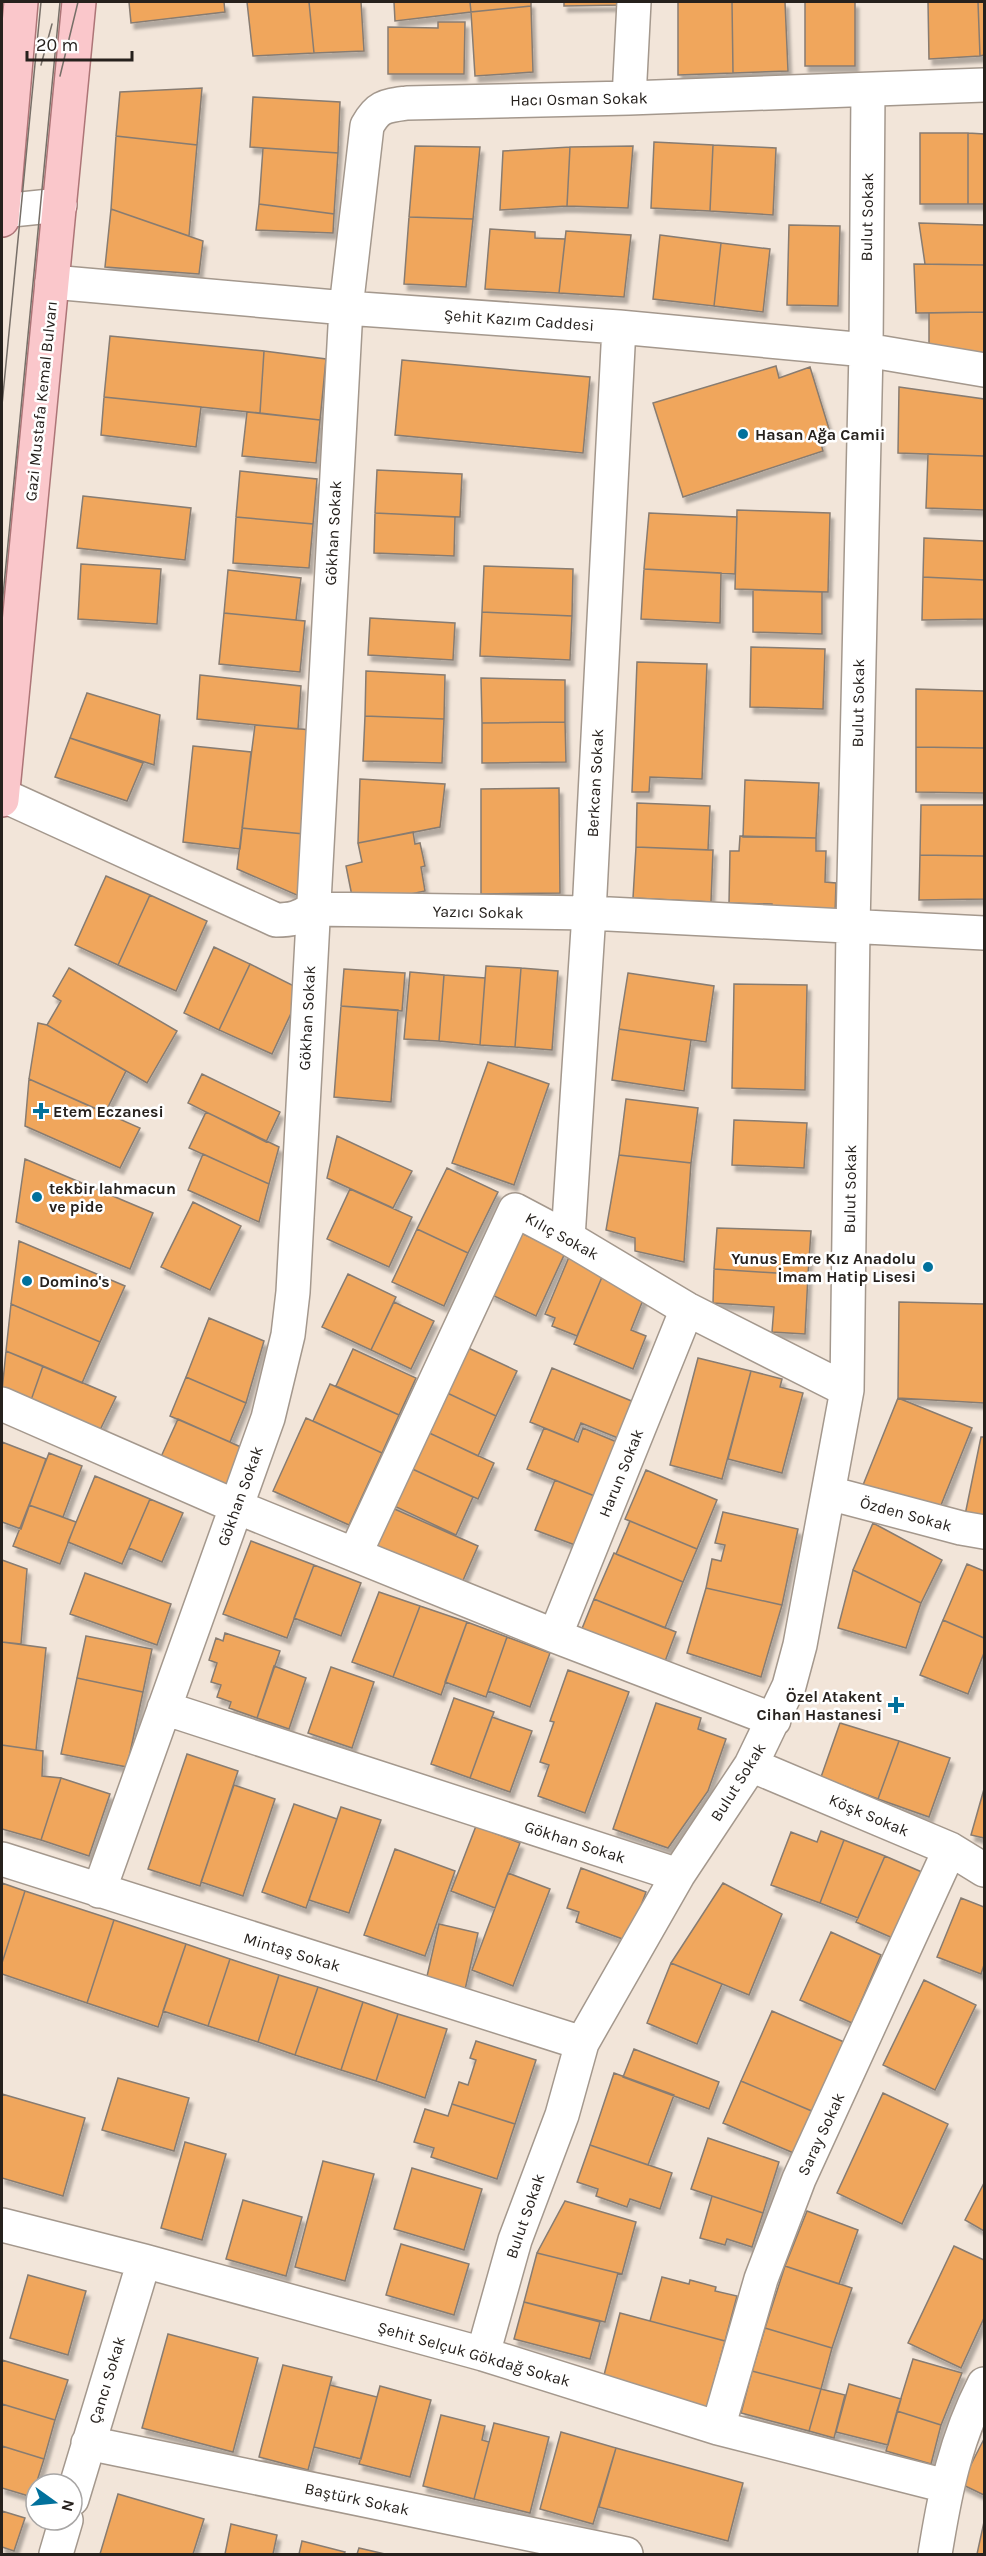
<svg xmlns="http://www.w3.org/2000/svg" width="986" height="2556" font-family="Karla,sans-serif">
  <defs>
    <filter id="shadow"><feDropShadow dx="3.5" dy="6" stdDeviation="1.5" flood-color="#0004"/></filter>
  </defs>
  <rect width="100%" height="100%" fill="#f2e5d9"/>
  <!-- building -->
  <path fill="#f0a65c" stroke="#887c71" stroke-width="1.5" filter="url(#shadow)" d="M129,2H224L225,12L131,23Z
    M247,2H309L314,53L253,56Z
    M309,2H361L364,51L314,53Z
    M394,2H470L471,12L395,21Z
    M470,2H531V6L471,12Z
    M564,2H621L622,5L564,6Z
    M678,2H732L733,73L678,75Z
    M732,2H785L788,71L733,73Z
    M805,2H855V66H805Z
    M928,2H978L980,56L929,59Z
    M978,2H984V55L980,56Z
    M531,6L533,72L475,76L471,12Z
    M438,22H465L464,74H388V27L438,28Z
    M202,88L197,145L116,136L120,92Z
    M253,97L340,102L338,153L250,147Z
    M920,133H968V204H920Z
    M968,133L984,134V204H968Z
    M116,136L197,145L189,236L111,209Z
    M654,142L713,145L710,211L651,208Z
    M713,145L776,148L773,215L710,211Z
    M415,146L480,147L473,219L409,217Z
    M633,146L628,208L567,206L570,147Z
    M570,147L567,206L500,210L503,151Z
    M263,148L338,153L334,214L259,204Z
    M259,204L334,214L333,233L256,230Z
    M111,209L203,241L199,274L105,267Z
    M409,217L473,219L466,287L404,284Z
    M919,223L984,225V265L925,264Z
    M789,225L840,226L838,306L787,305Z
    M490,229L535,232V238L565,239L559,293L485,289Z
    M566,231L631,235L624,297L559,293Z
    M660,235L721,243L714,306L653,299Z
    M721,243L770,249L763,312L714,306Z
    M914,264L984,265V312L916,313Z
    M984,312V353L929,344V313Z
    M110,336L264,351L260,413L104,397Z
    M264,351L326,359L320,420L260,413Z
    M402,360L590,377L583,453L395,435Z
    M776,366L779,378L810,367L830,432L819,436L823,451L683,497L653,403Z
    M899,387L984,399V456L898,453Z
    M104,397L201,407L196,447L101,435Z
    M247,412L320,420L316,463L242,456Z
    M928,454L984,456V510L926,508Z
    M377,470L462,474L460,517L375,513Z
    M240,471L317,479L313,524L236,517Z
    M83,496L191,508L185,560L77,548Z
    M737,510L830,513L828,592L735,589Z
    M375,513L455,517L454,556L374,553Z
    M649,513L737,517L735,574L644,569Z
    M236,517L313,524L309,568L233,563Z
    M924,538L984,541V580L923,577Z
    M81,564L161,569L157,624L78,619Z
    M484,566L573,569L572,616L482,612Z
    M644,569L721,573L720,623L641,619Z
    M228,570L301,578L296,620L224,613Z
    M923,577L984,580V619L922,620Z
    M753,590L822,592V634L753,632Z
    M482,612L572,616L570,660L480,656Z
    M224,613L305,621L300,672L219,664Z
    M370,618L455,623L453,660L368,655Z
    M751,647L825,649L823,709L750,707Z
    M637,662L707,664L702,779L650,777L649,792H632Z
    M366,671L445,675L444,719L365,716Z
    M200,675L301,686L298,729L197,719Z
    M481,678L565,680V722L482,723Z
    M916,689L984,691V748L916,747Z
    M87,693L160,715L154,765L70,738Z
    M365,716L444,719L442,763L363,761Z
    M565,722L566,762L482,763V723Z
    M255,725L312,730L304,834L242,828Z
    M70,738L143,763L127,801L55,777Z
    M193,746L251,752L240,849L183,842Z
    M916,747L984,748V793L916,792Z
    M360,779L445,784L440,827L358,843Z
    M745,780L819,783L816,838L743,837Z
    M559,788L560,893L481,894V789Z
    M637,803L710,806L708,850L636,847Z
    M921,805H984V856L920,855Z
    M242,828L304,834L299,896L237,869Z
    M413,832L415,844L420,843L425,866L421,867L425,891L354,906L346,866L362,862L358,843Z
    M740,836L816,838V851H826L825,882L836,883L835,915L772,914V904L729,903L730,851H739Z
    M636,847L713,850L711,902L633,898Z
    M920,855L984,856V899L919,900Z
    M106,876L150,895L118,965L75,945Z
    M150,895L207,921L176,991L118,965Z
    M214,947L250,964L219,1030L184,1013Z
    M250,964L302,990L272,1054L219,1030Z
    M486,966L521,968L515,1047L480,1045Z
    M69,968L177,1031L147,1083L47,1025L61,1001L53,996Z
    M521,968L558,971L552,1050L515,1047Z
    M344,969L405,973L402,1011L341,1006Z
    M410,972L444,975L439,1041L404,1039Z
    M628,973L714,986L706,1042L619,1029Z
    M444,975L485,978L480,1045L439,1041Z
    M734,984L807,985L805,1090L732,1088Z
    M341,1006L398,1010L391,1102L334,1097Z
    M38,1023L47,1025L126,1071L105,1113L29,1079Z
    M619,1029L691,1040L684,1091L612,1080Z
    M488,1062L549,1084L514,1185L452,1163Z
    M202,1074L280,1112L266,1142L188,1103Z
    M29,1079L140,1128L120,1168L25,1126Z
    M626,1099L698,1108L691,1163L619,1155Z
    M206,1112L279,1147L269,1184L189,1148Z
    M734,1120L807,1123L804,1168L732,1165Z
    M337,1136L412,1171L393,1208L327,1178Z
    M203,1154L269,1184L259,1222L188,1190Z
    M619,1155L691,1163L684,1262L635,1251V1238L606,1230Z
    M25,1159L153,1213L130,1269L16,1222Z
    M447,1168L498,1192L468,1253L417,1229Z
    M350,1189L412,1217L389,1267L327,1239Z
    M193,1202L241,1226L210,1290L161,1267Z
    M717,1228L811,1231L808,1275L714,1269Z
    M417,1229L468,1253L444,1306L392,1282Z
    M519,1232L565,1253L536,1316L490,1294Z
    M19,1241L125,1286L100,1342L11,1304Z
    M569,1257L602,1277L577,1336L552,1326L555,1318L545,1314Z
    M714,1269L808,1275L805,1334L772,1332L774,1307L713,1303Z
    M348,1274L396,1297L371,1350L322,1327Z
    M602,1277L645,1295L631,1330L646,1336L633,1369L574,1344Z
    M394,1302L434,1321L411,1369L371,1350Z
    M899,1302L984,1304V1403L898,1398Z
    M11,1304L100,1342L82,1383L6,1351Z
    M209,1318L264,1341L246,1403L186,1377Z
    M464,1346L517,1371L496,1416L443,1391Z
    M353,1349L416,1378L399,1415L336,1386Z
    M6,1351L43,1366L30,1403L2,1391Z
    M698,1358L751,1371L722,1479L670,1465Z
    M43,1366L116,1397L99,1432L30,1403Z
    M552,1368L634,1402L618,1438L581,1423L574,1440L530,1422Z
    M751,1371L782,1379L780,1387L803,1393L782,1473L728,1459Z
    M186,1377L246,1403L230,1442L170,1416Z
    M330,1384L399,1415L382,1453L313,1421Z
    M443,1391L496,1416L478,1456L425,1431Z
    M898,1398L972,1428L937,1515L863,1485Z
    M306,1418L382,1453L349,1525L273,1491Z
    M178,1419L243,1448L225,1488L160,1459Z
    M544,1428L578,1442L583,1428L624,1445L602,1499L527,1469Z
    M425,1431L494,1463L478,1499L408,1467Z
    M981,1437H984V1518L965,1515Z
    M2,1442L46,1459L21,1529L2,1522Z
    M49,1453L82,1466L63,1517L29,1505Z
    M408,1467L473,1497L456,1535L390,1504Z
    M646,1470L717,1500L697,1549L625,1519Z
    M95,1476L150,1499L122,1564L68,1542Z
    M555,1480L602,1499L583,1548L535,1530Z
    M150,1499L183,1513L162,1562L129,1548Z
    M29,1505L76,1522L60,1564L13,1546Z
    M390,1507L478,1546L461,1585L373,1546Z
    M723,1512L798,1529L782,1605L706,1588L712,1559L721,1561L725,1545L715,1543Z
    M630,1521L697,1549L683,1582L616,1554Z
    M873,1523L942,1560L921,1603L853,1570Z
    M251,1541L314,1565L287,1638L223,1614Z
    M614,1553L683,1582L665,1628L594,1599Z
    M2,1560L27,1569L21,1644L2,1642Z
    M967,1564L984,1571V1638L943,1620Z
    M314,1565L361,1583L341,1636L294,1618Z
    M853,1570L921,1603L906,1648L838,1628Z
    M85,1573L171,1604L157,1645L70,1614Z
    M706,1588L782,1605L761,1677L687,1653Z
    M379,1592L420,1606L393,1677L352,1662Z
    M594,1599L676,1632L664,1664L581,1631Z
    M420,1606L467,1622L441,1695L393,1677Z
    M943,1620L984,1638V1653L968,1694L920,1675Z
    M467,1622L507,1637L486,1697L445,1682Z
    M225,1633L280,1651L257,1718L229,1708L231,1702L217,1697L221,1685L211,1682L217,1663L209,1660L216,1638L223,1641Z
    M86,1636L152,1649L143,1692L77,1678Z
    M507,1637L550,1653L530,1707L488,1691Z
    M2,1642L46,1648L36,1750L2,1745Z
    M274,1666L306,1678L289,1729L257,1718Z
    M331,1667L374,1682L352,1748L308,1733Z
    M568,1670L629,1692L585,1813L538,1796L549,1765L540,1762L554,1722L550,1721Z
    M77,1678L143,1692L127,1767L61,1754Z
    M454,1698L494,1712L470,1778L431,1764Z
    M656,1703L701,1718L698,1729L726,1739L708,1791L668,1848L613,1829Z
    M492,1717L532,1731L510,1792L470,1778Z
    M840,1723L899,1741L878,1799L821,1777Z
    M899,1741L950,1758L929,1817L878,1799Z
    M2,1745L43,1751L42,1776L61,1778L41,1840L2,1829Z
    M187,1754L238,1771L200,1886L148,1869Z
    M61,1778L110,1794L89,1856L41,1840Z
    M234,1785L275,1799L243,1896L201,1882Z
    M984,1789V1838L971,1835Z
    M294,1804L337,1819L306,1908L262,1892Z
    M341,1807L381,1820L349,1913L309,1900Z
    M476,1826L520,1843L495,1908L451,1891Z
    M821,1831L844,1840L820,1903L771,1885L791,1832L817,1842Z
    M844,1840L885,1856L858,1918L820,1903Z
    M395,1849L455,1871L425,1956L364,1935Z
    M885,1856L924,1873L895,1939L856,1922Z
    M581,1868L646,1892L628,1941L576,1922L579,1912L567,1908Z
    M508,1873L550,1889L513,1986L472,1970Z
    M2,1883L25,1891L2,1963Z
    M723,1883L782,1914L749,1995L671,1963Z
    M25,1891L114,1920L87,2003L2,1974V1963Z
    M961,1898L984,1907V1965L981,1974L937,1957Z
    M114,1920L186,1944L158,2027L87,2003Z
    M439,1924L478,1933L464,1994L425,1985Z
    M831,1932L881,1955L852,2023L800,2000Z
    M186,1944L230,1959L208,2026L163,2011Z
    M230,1959L279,1975L258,2042L208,2026Z
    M671,1963L722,1984L697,2044L647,2023Z
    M279,1975L318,1987L295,2055L258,2042Z
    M924,1980L976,2005L935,2090L883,2065Z
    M318,1987L363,2002L341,2070L295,2055Z
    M363,2002L398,2014L376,2081L341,2070Z
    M772,2011L844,2042L814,2112L741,2081Z
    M398,2014L447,2029L425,2098L376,2081Z
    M476,2041L536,2060L515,2124L452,2104L459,2082L468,2085L476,2060L470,2058Z
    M634,2049L719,2082L709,2109L623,2077Z
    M614,2073L674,2095L648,2165L590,2145Z
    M118,2078L189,2098L174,2151L102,2130Z
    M741,2081L814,2112L796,2154L723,2123Z
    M883,2093L948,2124L902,2224L837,2193Z
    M2,2094L85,2118L63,2196L2,2178Z
    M452,2104L515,2124L497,2179L431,2157L434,2148L414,2142L425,2109L448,2116Z
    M708,2138L779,2162L763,2213L691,2189Z
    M185,2142L226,2154L202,2240L161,2228Z
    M590,2145L672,2173L660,2209L630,2199L627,2207L596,2196L598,2189L577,2182Z
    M323,2161L374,2174L345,2281L295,2267Z
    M412,2168L482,2189L464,2250L394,2229Z
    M984,2183V2231L965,2220Z
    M712,2196L763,2213L752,2247L727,2239L725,2245L700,2238Z
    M243,2200L302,2217L286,2276L226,2259Z
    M565,2201L636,2222L622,2274L537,2253Z
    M807,2211L858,2230L839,2284L785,2266Z
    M401,2244L469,2264L454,2315L386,2295Z
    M954,2246L984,2260V2318L961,2368L908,2343Z
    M537,2253L618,2273L605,2322L524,2302Z
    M785,2266L852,2288L832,2348L765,2328Z
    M28,2275L86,2291L68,2355L10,2338Z
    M662,2277L689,2284L690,2280L716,2287L715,2291L737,2296L725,2341L650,2321Z
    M524,2302L600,2322L590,2359L514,2339Z
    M620,2313L725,2341L707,2407L603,2379Z
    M765,2328L832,2348L821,2389L752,2371Z
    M168,2334L258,2358L233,2452L142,2428Z
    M913,2359L962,2373L941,2425L897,2411Z
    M2,2360L68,2380L55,2420L2,2404Z
    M283,2365L332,2377L308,2470L259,2457Z
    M752,2371L821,2389L809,2431L741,2413Z
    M849,2384L901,2399L888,2445L836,2432Z
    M330,2385L377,2397L361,2459L314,2447Z
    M380,2386L431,2400L410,2477L359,2464Z
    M821,2389L845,2395L834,2438L809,2431Z
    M2,2404L55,2420L44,2459L2,2446Z
    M897,2411L941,2425L931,2464L886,2451Z
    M441,2415L485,2426L482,2440L489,2442L474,2499L423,2486Z
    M494,2423L549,2437L530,2513L474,2499Z
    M561,2432L616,2448L593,2524L540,2509Z
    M984,2439V2495L961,2484Z
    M2,2446L44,2459L32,2497L2,2488Z
    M616,2448L743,2483L728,2541L599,2507Z
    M118,2494L204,2519L193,2554H100Z
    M2,2511L25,2518L14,2551L2,2547Z
    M984,2522V2554H977Z
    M231,2524L277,2535L273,2554H225Z
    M302,2541L345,2552L344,2554H299Z
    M359,2548L385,2554H357Z"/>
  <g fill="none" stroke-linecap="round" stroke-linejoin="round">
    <defs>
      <path id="minor" d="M629,98L634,2
        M2,211L60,205
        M52,282L346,308L619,327L866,350L984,370
        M2,795L276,920C291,920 300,918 312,909L589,913L984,933
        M568,1238L589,913L619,327
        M2,1404L237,1507L555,1636L774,1720
        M829,1493L961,1528L984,1532
        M355,1554L515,1210L568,1238L687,1309L847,1390
        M555,1636L687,1309
        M164,1708L678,1875
        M751,1765L950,1849L984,1870
        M2,1859L582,2043
        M99,1891L268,1418L288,1335L293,1292L346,308L367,126C378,106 385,106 407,103L629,98L984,85
        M2,2225L144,2261L483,2354L718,2428L946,2486
        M483,2354L515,2240L562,2115L582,2043L678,1875L751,1765L789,1686L800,1645L847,1390L853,927L866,350L868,90
        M718,2428L761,2279L799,2179L950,1849
        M88,2443L626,2554
        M72,2499L144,2261
        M56,2554L66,2520
        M935,2554C945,2492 955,2441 984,2384"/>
      <path id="major" d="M2,220L21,2
        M2,800L79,2"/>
    </defs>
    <!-- minor casing -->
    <use href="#minor" stroke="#a4988d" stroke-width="36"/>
    <!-- major casing -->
    <use href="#major" stroke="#ad7577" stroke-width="36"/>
    <!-- minor -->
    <use href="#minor" stroke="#fff" stroke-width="33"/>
    <!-- major -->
    <use href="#major" stroke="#fac7cb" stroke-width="33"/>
    <!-- tram -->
    <path stroke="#776f68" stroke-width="1.5" d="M41,65L52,24
      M60,76L78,2
      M2,405L41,2
      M2,606L60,2"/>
  </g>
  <!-- markers -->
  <g fill="#02719c" stroke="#fff" stroke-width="2">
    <circle cx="743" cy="434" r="6"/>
    <path d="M38 1102h6v6h6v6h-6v6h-6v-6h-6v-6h6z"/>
    <circle cx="37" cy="1197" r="6"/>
    <circle cx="928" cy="1267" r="6"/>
    <circle cx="27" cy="1281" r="6"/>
    <path d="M893 1696h6v6h6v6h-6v6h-6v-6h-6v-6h6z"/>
  </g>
  <g text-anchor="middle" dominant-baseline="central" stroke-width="5" stroke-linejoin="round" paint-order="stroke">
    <!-- street labels -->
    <g font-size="16" fill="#26211d" stroke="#fff">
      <text transform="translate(579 99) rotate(-1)">Hacı Osman Sokak</text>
      <text transform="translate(867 217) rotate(-89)">Bulut Sokak</text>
      <text transform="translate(519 320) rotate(4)">Şehit Kazım Caddesi</text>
      <text transform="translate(41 401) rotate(-84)">Gazi Mustafa Kemal Bulvarı</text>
      <text transform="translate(333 533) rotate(-87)">Gökhan Sokak</text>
      <text transform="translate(858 703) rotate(-89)">Bulut Sokak</text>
      <text transform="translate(595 783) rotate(-87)">Berkcan Sokak</text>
      <text transform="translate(478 912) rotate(1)">Yazıcı Sokak</text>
      <text transform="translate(307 1018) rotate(-87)">Gökhan Sokak</text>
      <text transform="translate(850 1189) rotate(-89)">Bulut Sokak</text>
      <text transform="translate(562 1236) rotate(29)">Kılıç Sokak</text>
      <text transform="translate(621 1473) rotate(-68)">Harun Sokak</text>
      <text transform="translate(240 1496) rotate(-70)">Gökhan Sokak</text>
      <text transform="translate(906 1514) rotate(15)">Özden Sokak</text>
      <text transform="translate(738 1782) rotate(-58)">Bulut Sokak</text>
      <text transform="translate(869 1815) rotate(23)">Köşk Sokak</text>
      <text transform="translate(575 1842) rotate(18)">Gökhan Sokak</text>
      <text transform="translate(292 1952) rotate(17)">Mintaş Sokak</text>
      <text transform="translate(821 2134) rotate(-65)">Saray Sokak</text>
      <text transform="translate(525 2216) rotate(-71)">Bulut Sokak</text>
      <text transform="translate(474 2354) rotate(16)">Şehit Selçuk Gökdağ Sokak</text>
      <text transform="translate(107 2380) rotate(-73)">Çancı Sokak</text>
      <text transform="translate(357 2499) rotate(12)">Baştürk Sokak</text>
    </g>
    <!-- poi labels -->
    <g font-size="16" font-weight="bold" fill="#26211d" stroke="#fff" text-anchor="start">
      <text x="755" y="434">Hasan Ağa Camii</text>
      <text x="53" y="1111">Etem Eczanesi</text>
      <text x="49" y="1188">tekbir lahmacun<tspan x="49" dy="18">ve pide</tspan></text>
      <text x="916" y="1258" text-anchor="end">Yunus Emre Kız Anadolu<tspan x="916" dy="18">İmam Hatip Lisesi</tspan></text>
      <text x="39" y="1281">Domino's</text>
      <text x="882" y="1696" text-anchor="end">Özel Atakent<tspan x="882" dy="18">Cihan Hastanesi</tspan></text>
    </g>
  </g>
  <!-- border -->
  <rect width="986" height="2556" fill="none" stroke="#26211d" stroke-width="6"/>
  <!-- north arrow -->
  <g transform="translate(54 2502) rotate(105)"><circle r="28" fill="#ffffff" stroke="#a8a6a5" stroke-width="1.5"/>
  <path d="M0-4.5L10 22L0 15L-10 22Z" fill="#02719c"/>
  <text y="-9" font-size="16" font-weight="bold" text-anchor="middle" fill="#26211d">N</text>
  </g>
  <!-- scale -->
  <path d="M27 51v9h105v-9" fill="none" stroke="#26211d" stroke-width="3"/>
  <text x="36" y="51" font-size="18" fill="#26211d" stroke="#ffffff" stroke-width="4.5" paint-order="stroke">20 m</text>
</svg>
